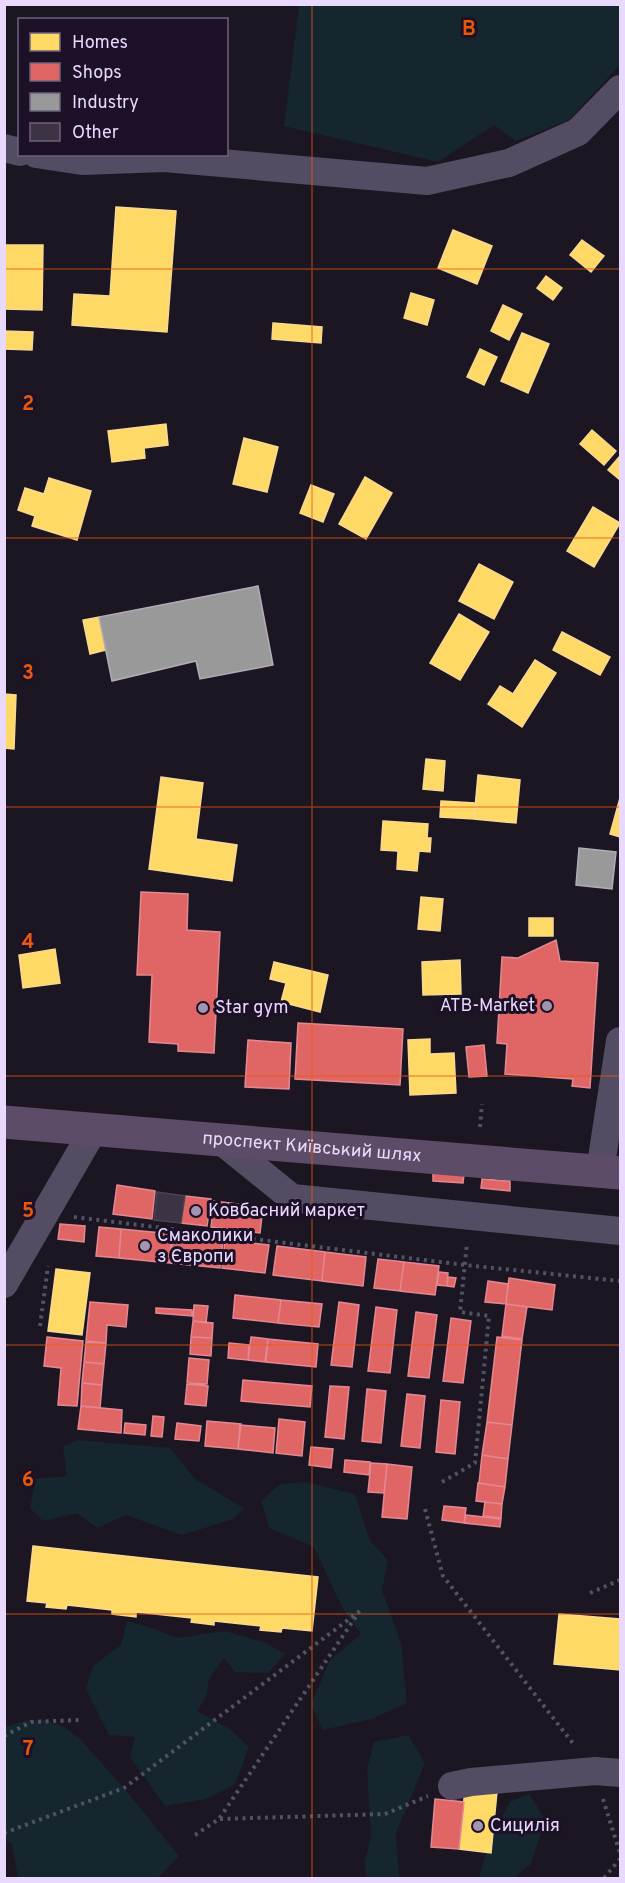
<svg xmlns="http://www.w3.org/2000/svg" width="625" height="1883" font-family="Overpass,sans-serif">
  <rect width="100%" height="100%" fill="#1c1622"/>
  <!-- green -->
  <path fill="#15262f" d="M299,5H620V65L569,120L516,141L494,125L438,162L284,126Z
    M77,1440L170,1448L195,1479L244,1508L233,1519L182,1535L126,1515L97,1528L77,1513L43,1521L30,1508L36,1479L67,1476L63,1447Z
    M305,1482L355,1494L370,1541L388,1560L382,1590L401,1643L407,1703L372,1719L323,1730L311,1704L330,1660L361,1634L343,1609L314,1547L269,1528L261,1501L280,1484Z
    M127,1621L149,1627L178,1638L225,1631L266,1643L285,1654L268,1673L235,1672L224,1658L209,1679L206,1698L197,1711L230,1729L249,1747L235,1784L206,1799L165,1806L130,1757L135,1737L109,1735L86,1689L93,1666L121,1645Z
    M44,1720L64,1727L80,1739L124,1788L179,1856L158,1878H18L12,1844L5,1840V1727L23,1721Z
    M408,1735L425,1763L396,1833L399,1878H366L365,1862L371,1835L367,1769L374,1742Z
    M529,1794L545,1819L531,1864L516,1876V1878H479L490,1839L510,1802Z"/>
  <!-- homes -->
  <path fill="#ffd966" stroke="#f8d993" stroke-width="1.5" d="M116,207L176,211L167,332L72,325L74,294L110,296Z
    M453,230L492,246L477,284L438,268Z
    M582,240L604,256L591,272L570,255Z
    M4,245H43L42,310L4,309Z
    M546,276L562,288L553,300L537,288Z
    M411,293L434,300L427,325L404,318Z
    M503,305L522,314L509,340L491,331Z
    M273,323L322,327L321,343L272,339Z
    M4,331L33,332L32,350L4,349Z
    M522,333L549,344L528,393L501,381Z
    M480,349L497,357L484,385L467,377Z
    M166,424L168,445L144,448L145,458L112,462L108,431Z
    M592,430L616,451L604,465L580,444Z
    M244,438L278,447L267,492L233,484Z
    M620,456V480L608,470Z
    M365,477L392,493L366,539L339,524Z
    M49,478L91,491L77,540L32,526L35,516L18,510L25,488L44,494Z
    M311,485L334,494L323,522L300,513Z
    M593,507L620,523L594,567L567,551Z
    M479,564L513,582L494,619L459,601Z
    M459,614L489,632L460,680L430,663Z
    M99,617L106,650L90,654L83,620Z
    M562,632L610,657L600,675L553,650Z
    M535,660L556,673L522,727L488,704L500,686L513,694Z
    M4,694L16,695L14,749L4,748Z
    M426,759L445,761L443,791L423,789Z
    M478,775L520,780L516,823L474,819Z
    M161,777L203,783L196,839L237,845L232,881L149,869Z
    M620,798V837L610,834Z
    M441,801L475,803L474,819L440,817Z
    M383,821L428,824L427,838H431L430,852L419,851L417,871L397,869L398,851L381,850Z
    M421,897L443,899L440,931L418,929Z
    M529,918H553V936H529Z
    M55,949L60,983L23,988L19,955Z
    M460,960L461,994L423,995L422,962Z
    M274,962L328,975L320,1012L281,1002L286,983L270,979Z
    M430,1039V1054L454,1053L456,1093L410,1095L408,1040Z
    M56,1269L90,1273L82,1335L48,1331Z
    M33,1546L318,1577L312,1631L282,1628L281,1632L260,1630L261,1626L214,1621V1625L191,1622L192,1618L136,1612V1617L112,1614V1610L67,1605L66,1609L46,1607L47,1603L27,1601Z
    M559,1614L620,1619V1670L554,1664Z
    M465,1789L497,1792L491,1853L459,1849Z"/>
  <!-- shops -->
  <path fill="#e06666" stroke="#e38893" stroke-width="1.5" d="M141,892L188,894L187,930L220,932L214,1053L178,1051V1044L149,1042L152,975H137Z
    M556,940L560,961L598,963L590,1088L572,1086L573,1079L505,1074L507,1044L497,1043L502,957L518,958Z
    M298,1023L403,1029L400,1085L295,1079Z
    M248,1040L291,1043L289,1089L245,1087Z
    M484,1045L487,1076L469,1077L466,1047Z
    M433,1172L464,1175L463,1183L433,1181Z
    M482,1179L510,1181V1191L481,1188Z
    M117,1185L155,1191L152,1219L113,1214Z
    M185,1196L211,1199L207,1226L181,1223Z
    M214,1201L263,1207L260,1233L211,1227Z
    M60,1224L85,1226L84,1242L58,1239Z
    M99,1227L121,1229L119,1258L96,1256Z
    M121,1229L172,1234L169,1263L119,1258Z
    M173,1234L223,1240L220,1268L170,1263Z
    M225,1240L269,1245L265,1273L222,1268Z
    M277,1246L325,1252L322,1281L273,1275Z
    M325,1252L366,1257L363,1286L322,1281Z
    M378,1259L404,1262L400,1291L374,1288Z
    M404,1262L439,1266L435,1295L400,1291Z
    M439,1272L448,1273L447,1286L437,1285Z
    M448,1277L456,1278L454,1287L447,1286Z
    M509,1278L555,1285L552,1310L506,1304Z
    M488,1281L508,1284L506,1304L485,1302Z
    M235,1295L281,1300L278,1323L233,1318Z
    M281,1300L322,1304L319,1327L278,1323Z
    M90,1302L128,1305L126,1327L107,1325L106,1343L86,1341Z
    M339,1302L359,1305L352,1367L331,1365Z
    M506,1304L527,1307L522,1339L502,1336Z
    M194,1305L208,1306L206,1323L193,1321Z
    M376,1307L397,1310L390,1373L368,1371Z
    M156,1308L192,1310V1316L156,1313Z
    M416,1312L437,1315L429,1378L408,1376Z
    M451,1318L471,1321L463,1383L443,1381Z
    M193,1321L213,1323L212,1338L191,1337Z
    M47,1337L83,1341L77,1406L58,1405L61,1368L44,1366Z
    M191,1337L212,1338L211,1356L190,1354Z
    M251,1337L268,1339L265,1362L248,1360Z
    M497,1337L522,1340L512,1425L487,1422Z
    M268,1339L318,1344L316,1367L266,1362Z
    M86,1342L106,1343L104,1364L84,1362Z
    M229,1343L249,1345L248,1360L228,1358Z
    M189,1358L209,1360L207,1384L187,1383Z
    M84,1362L104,1364L102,1385L82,1383Z
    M243,1380L312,1386L310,1407L241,1401Z
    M82,1383L102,1385L100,1408L81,1406Z
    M187,1384L208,1386L206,1406L185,1404Z
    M330,1386L349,1387L344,1439L325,1437Z
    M367,1389L386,1391L381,1443L362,1441Z
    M407,1394L425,1396L420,1448L401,1446Z
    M441,1400L460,1402L455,1454L436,1452Z
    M81,1406L122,1410L121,1433L78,1429Z
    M153,1416L164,1417L162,1437L151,1436Z
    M279,1419L305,1422L302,1456L276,1453Z
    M207,1421L241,1424L238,1449L205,1446Z
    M487,1422L512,1425L508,1459L482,1455Z
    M125,1423L146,1425L145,1435L124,1433Z
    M177,1423L201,1426L199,1441L175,1439Z
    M240,1425L275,1428L273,1453L238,1449Z
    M311,1447L333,1449L331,1468L309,1465Z
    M482,1455L508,1459L505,1487L479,1483Z
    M345,1460L370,1462L369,1475L344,1472Z
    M371,1463L387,1464L384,1493L368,1492Z
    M387,1464L412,1467L407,1519L382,1517Z
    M478,1483L505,1487L502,1504L476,1501Z
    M485,1502L502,1504L501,1518L483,1516Z
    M444,1506L466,1508L464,1523L442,1520Z
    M466,1515L501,1519L500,1527L464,1523Z
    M435,1799L464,1802L459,1849L431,1847Z"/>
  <!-- industry -->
  <path fill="#999" stroke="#b1acb7" stroke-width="1.5" d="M258,586L273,665L200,679L196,661L112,681L99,617Z
    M579,848L616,852L612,889L576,885Z"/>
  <!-- building -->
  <path fill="#3c3444" stroke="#4c4155" stroke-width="1.5" d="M157,1192L185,1196L181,1223L154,1220Z"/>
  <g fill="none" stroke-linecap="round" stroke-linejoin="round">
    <!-- path -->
    <path stroke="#4f5364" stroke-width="4" stroke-dasharray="3 4.5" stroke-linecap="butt" d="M480,1127L482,1104
      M74,1217L465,1265L620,1281
      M40,1326L48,1266
      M442,1482L475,1463L489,1316L460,1312L467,1243
      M425,1509L443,1576L575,1746
      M590,1593L620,1580
      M4,1736L31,1722L80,1720
      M603,1799L620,1853
      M220,1819L385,1814L428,1796
      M4,1833L124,1788L360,1611
      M195,1835L219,1819L357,1615
      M604,1878L620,1859"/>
    <!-- minor -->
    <path stroke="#544c62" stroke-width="28" d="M4,148L20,152
      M36,154L82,161L164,158L427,181L509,163L578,132L620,89
      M219,1139L292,1198L620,1231
      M600,1171L620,1041
      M4,1284L94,1129
      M452,1786L471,1782L595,1771L620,1773"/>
    <!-- major -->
    <path stroke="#5d4c67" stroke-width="33" id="s1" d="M4,1122L620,1173"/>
  </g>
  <!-- grid -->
  <path fill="none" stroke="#e8590c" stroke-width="1.5" stroke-opacity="0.55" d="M312,4V1878M4,269H620M4,538H620M4,807H620M4,1076H620M4,1345H620M4,1614H620"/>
  <!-- markers -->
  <g fill="#a195b0" stroke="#1c1127" stroke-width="2">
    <circle cx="547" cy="1006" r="6"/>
    <circle cx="203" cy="1008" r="6"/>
    <circle cx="196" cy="1211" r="6"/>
    <circle cx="145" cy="1246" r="6"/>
    <circle cx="478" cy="1826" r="6"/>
  </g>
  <g text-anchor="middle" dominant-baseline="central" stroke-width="6" stroke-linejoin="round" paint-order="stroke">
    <!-- poi labels -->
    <g font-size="18" fill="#e9d9fd" stroke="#1c1127" text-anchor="start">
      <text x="535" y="1006" text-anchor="end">ATB-Market</text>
      <text x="215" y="1008">Star gym</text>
      <text x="208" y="1211">Ковбасний маркет</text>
      <text x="157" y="1236">Смаколики<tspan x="157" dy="21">з Європи</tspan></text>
      <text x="490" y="1826">Сицилія</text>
    </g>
    <!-- street labels -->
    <g font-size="18" fill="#e9d9fd" stroke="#1c1127">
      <text stroke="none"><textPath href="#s1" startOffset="309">проспект Київський шлях</textPath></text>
    </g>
  </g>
  <g font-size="20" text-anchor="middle" font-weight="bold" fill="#e8590c" stroke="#1c1127" stroke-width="6" stroke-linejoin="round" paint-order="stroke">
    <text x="469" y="35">B</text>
    <text x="28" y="410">2</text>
    <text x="28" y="679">3</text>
    <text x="28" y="948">4</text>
    <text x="28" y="1217">5</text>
    <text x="28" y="1486">6</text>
    <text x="28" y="1755">7</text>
  </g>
  <!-- border -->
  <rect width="625" height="1883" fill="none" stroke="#e9d9fd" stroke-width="12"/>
  <!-- legend -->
  <rect x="18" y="18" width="210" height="138" fill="#1c1127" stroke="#6e617d" stroke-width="1.5"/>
  <rect x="30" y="33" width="30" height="18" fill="#ffd966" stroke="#6e617d" stroke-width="1.5"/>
  <text x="72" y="48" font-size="18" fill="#e9d9fd">Homes</text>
  <rect x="30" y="63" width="30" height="18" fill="#e06666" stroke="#6e617d" stroke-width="1.5"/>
  <text x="72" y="78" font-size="18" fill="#e9d9fd">Shops</text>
  <rect x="30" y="93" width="30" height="18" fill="#999999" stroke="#6e617d" stroke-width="1.5"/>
  <text x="72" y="108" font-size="18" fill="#e9d9fd">Industry</text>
  <rect x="30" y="123" width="30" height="18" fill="#3c3444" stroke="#6e617d" stroke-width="1.5"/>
  <text x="72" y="138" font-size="18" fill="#e9d9fd">Other</text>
</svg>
